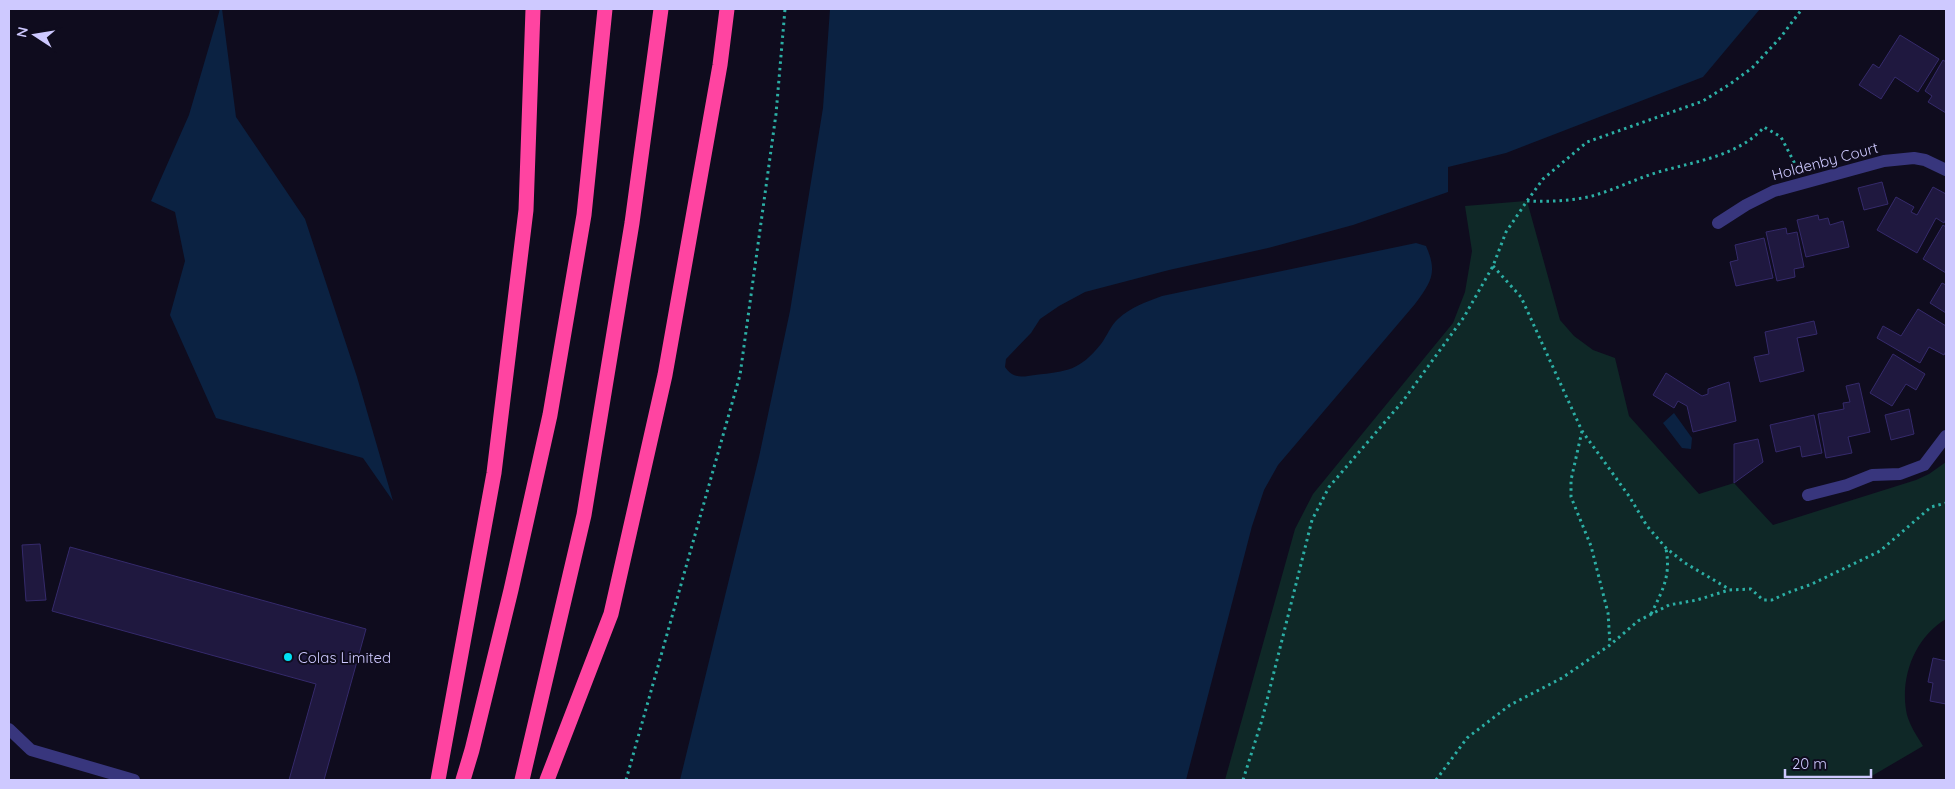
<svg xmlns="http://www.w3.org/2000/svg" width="1955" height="789" font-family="Quicksand,sans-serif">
  <rect width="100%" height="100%" fill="#0f0c1e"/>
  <!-- green -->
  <path fill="#0f2827" d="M1527,201L1560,320L1574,336L1593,350L1615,358L1629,416L1699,494L1734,483L1773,525L1916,480L1929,474L1946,462V619C1914,638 1899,679 1907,715C1910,726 1917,736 1923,746L1865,780H1225L1295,529L1313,494L1453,323L1465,292L1472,251L1465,206Z"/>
  <!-- water -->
  <path fill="#0b2242" d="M220,9H222L236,117L305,219L357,377L393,501L363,458L216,418L170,315L185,261L175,212L151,201L189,115Z
    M830,9H1760L1703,77L1506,153L1448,167V192L1353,225L1268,248L1169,270L1085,292L1059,306L1040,319L1031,333L1006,359L1005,367C1013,379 1022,377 1035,375C1068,371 1079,371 1101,344C1107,336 1111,325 1118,319C1131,307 1146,302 1162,296L1416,243L1426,246C1438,273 1431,282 1415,304L1278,465L1264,490L1252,526L1186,780H680L759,457L790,311L823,108Z
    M1674,413L1692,438L1691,449L1682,448L1663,423Z"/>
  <!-- building -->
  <path fill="#1f183f" stroke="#352a6b" d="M1900,35L1939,59L1918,92L1895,77L1881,99L1859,85L1873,64L1879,68Z
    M1943,60L1946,62V113L1928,102L1932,96L1925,91Z
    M1882,182L1888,204L1864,210L1858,188Z
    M1933,187L1946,194V219L1944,223L1936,218L1917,253L1877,230L1896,197L1914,207L1911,212L1917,215Z
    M1818,215L1819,220L1828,218L1830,225L1843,221L1849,247L1806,257L1797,220Z
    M1943,225L1946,227V273L1923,259Z
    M1786,228L1787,234L1797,232L1804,267L1794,269L1795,277L1777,281L1766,232Z
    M1764,238L1773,278L1736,286L1730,262L1738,260L1735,245Z
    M1942,283L1946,285V313L1930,303Z
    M1918,309L1946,326V351L1944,355L1929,347L1920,363L1877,338L1883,326L1901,336Z
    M1814,321L1817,334L1797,338L1804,371L1760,382L1754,357L1769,354L1765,332Z
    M1893,354L1925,374L1916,390L1906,384L1892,406L1870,393Z
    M1666,373L1702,396L1708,394V389L1729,382L1736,421L1693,432L1687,406L1678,401L1674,408L1653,395Z
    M1859,383L1870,432L1848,437L1852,453L1826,458L1818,414L1844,409L1843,403L1850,402L1846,386Z
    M1909,409L1914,434L1891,440L1885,415Z
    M1814,415L1822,453L1802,457L1800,446L1776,452L1770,425Z
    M1758,439L1763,462L1734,483V444Z
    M40,544L46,600L26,601L22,545Z
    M70,547L366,629L324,780H289L316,684L52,611Z
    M1933,658L1946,661V704L1930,701L1933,683L1928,682Z"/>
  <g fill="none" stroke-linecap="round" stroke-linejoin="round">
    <!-- path -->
    <path stroke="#2cafa5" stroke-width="3" stroke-dasharray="2.5 4" stroke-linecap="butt" d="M1527,201C1547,202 1568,201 1588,197C1609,192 1629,182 1649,175C1687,162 1736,159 1764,127L1781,137L1795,164
      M1493,266L1521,297L1582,431L1629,496L1647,526L1666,548L1685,563L1729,589
      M1582,431L1571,480V497L1591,546L1608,613L1610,644
      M1651,614C1663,590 1671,575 1666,549
      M626,780L740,375L776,114L785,9
      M1243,780L1262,720L1312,520L1329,487L1403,401L1464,317L1493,266L1506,232L1527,201L1543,179L1587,142L1703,101L1730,84L1752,68L1780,38L1802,9
      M1436,780L1467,738L1510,705L1562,678L1610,645L1638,621L1669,605L1697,600L1729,590L1751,589L1763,600H1772L1787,593L1812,584L1880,551L1931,507L1946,503"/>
    <!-- lane -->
    <path stroke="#38367d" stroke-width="12" d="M1808,495L1847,485L1872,475L1900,474L1924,465L1946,436
      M9,729L31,750L134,780"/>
    <!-- street -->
    <path stroke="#38367d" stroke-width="12" d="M1718,223L1746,205L1774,191L1884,161L1914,158L1925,160L1946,170"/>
    <!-- highway -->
    <path stroke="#ff44a1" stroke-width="15" d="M438,780L494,473L526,210L533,9
      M463,780L472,750L511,590L550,415L584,215L605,9
      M522,780L584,515L632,223L661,9
      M547,780L611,614L665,375L720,65L727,9"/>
  </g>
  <!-- markers -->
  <circle fill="#00e0f4" stroke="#0f0c1e" stroke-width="2" cx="288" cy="657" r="5"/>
  <g text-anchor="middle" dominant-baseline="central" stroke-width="4" stroke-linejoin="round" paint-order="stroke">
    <!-- street labels -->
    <g font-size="15" fill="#cec9ff" stroke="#0f0c1e">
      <text transform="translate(1825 161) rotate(-15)">Holdenby Court</text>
    </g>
    <!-- poi labels -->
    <g font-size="15" fill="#cec9ff" stroke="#0f0c1e" text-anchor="start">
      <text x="298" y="657">Colas Limited</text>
    </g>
  </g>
  <!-- border -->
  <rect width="1955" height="789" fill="none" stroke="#cec9ff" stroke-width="20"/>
  <!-- north arrow -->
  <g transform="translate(35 35) rotate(282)" stroke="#0f0c1e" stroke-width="4" paint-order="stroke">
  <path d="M0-4L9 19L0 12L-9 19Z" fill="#cec9ff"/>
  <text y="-8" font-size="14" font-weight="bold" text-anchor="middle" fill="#cec9ff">N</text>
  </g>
  <!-- scale -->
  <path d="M1785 769v8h86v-8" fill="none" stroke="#cec9ff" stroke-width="2.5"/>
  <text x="1792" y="769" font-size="15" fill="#cec9ff" stroke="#0f0c1e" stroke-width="4" paint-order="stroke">20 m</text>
</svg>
